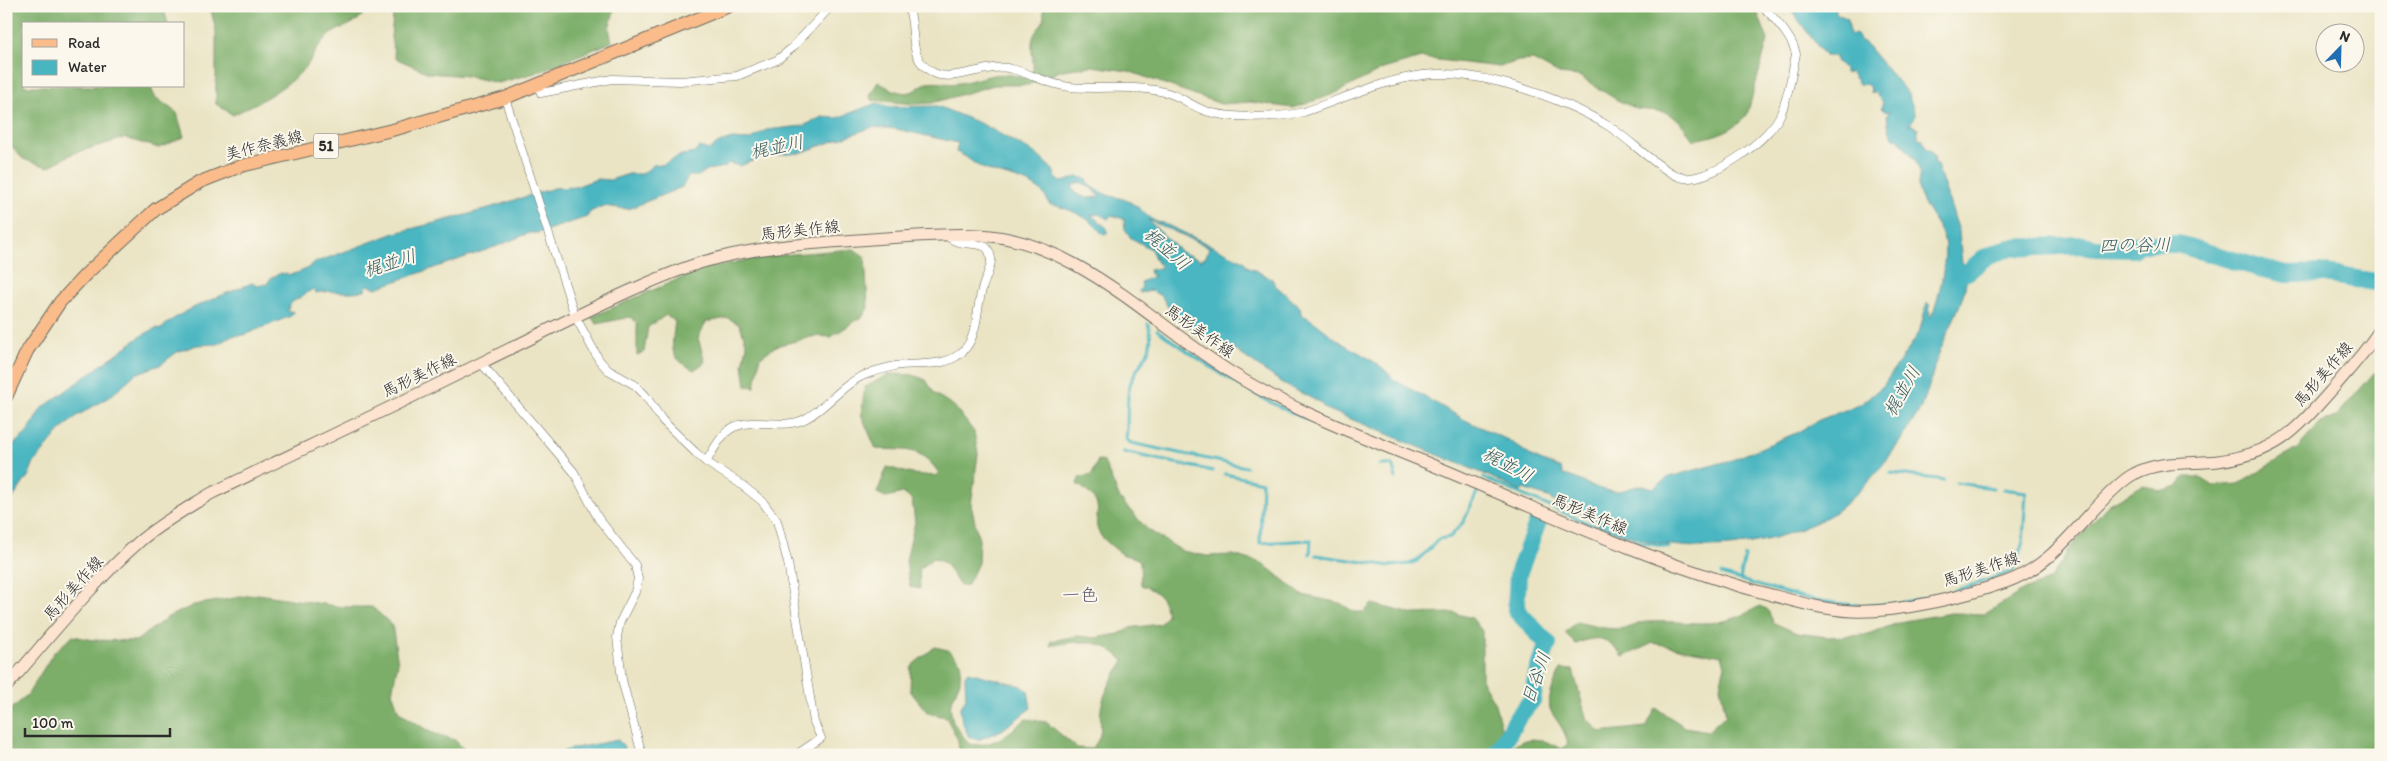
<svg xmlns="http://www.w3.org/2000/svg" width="2387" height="761" font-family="Itim,'Klee One',sans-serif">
  <rect width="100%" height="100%" fill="#fbf7ec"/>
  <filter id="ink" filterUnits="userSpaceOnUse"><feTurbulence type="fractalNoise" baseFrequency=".02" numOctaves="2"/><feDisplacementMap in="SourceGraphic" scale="10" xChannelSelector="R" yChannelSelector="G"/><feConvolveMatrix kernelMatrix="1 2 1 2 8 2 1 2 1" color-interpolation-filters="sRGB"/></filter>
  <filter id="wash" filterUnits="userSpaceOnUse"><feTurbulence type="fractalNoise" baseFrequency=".0096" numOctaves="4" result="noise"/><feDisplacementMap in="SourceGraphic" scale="20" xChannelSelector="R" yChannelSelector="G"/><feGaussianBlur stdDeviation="1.12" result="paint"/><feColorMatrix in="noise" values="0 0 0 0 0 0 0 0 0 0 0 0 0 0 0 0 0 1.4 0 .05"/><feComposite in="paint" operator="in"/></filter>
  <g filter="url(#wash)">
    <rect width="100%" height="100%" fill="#eae4c4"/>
    <!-- forest -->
    <path fill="#7cae69" stroke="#546c4a" d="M6,6H163L168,24H24V86H150L155,97L177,113L184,137L159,148L125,138L74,153L48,167L23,159L6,140Z
      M210,6H367C362,25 340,26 328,36C318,44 313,58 305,68C285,89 259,102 233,115L216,104V31Z
      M394,6H619L615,8L609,28L612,42L535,73L498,83L467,76L429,73L395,58L391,37Z
      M1042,6H1752L1758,14L1768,40L1747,115C1734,131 1713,137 1693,140L1680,121L1665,112L1637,109L1617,100L1579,76L1559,74L1533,60L1518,61L1500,67L1421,58L1383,69L1334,94L1293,108L1250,102L1221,104L1128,71L1092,66L1062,70L1028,85H994L932,103L915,104L871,100L870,95L878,82C887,87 899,95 911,92C917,90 921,84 928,83C938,81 948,85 959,83C984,79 997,69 1023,78L1033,71C1034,61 1031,52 1032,43C1034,25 1049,27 1042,6Z
      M854,249L865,257L868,308L863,316L831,337L815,336L776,346L760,357L755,387L746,386L743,364L747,346L740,325L728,318L706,322L698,338L705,362L694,370C667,356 672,349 675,321L666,315L648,327L644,352L637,355V323L630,317L597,324L591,317L704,268L769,256Z
      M2381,372V755H1505C1522,733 1541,737 1562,749L1568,744C1565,730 1559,724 1552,713C1544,700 1556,681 1561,669L1573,670L1586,717L1599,732L1646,727L1656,708L1685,727L1708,731L1726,715L1720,686L1725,665L1722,656L1653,643L1623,657C1609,638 1599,634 1576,644L1565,633L1576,622C1591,625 1609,631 1625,628C1633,627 1640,622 1647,622C1690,619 1719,633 1759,606L1767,609L1774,623L1797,633L1828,637L1865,635L1904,621L1951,613L1985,614L2024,590L2051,579L2069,549L2108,505L2143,485L2160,491L2178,486L2185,477H2199L2214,486L2239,484L2298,448L2321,422L2336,417L2374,373Z
      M890,374L913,375L926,380L935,394L954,406L974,432L978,454L971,505L979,540L978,563L967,586H960L945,563L933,558L919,569L920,589L910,587L906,561L915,522L912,500L903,493L886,497L877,493L887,467L912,474L936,476L939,473C919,445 907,451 876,449L861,414L865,387Z
      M1098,460L1104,462L1120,499L1147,529L1182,551L1207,556L1233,555L1262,563L1302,595L1340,603L1354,612H1364L1372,604L1412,614L1454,613L1472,618L1482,631V681L1495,704L1501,727L1499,739L1489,755H956L959,751L958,740L946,717L928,713L910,691L911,666L935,647L948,650L961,662L960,681L950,706L953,722L969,744C993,748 1009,733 1026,719L1046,722L1077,748L1091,749C1107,734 1097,723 1102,704C1106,688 1115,674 1124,661C1102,638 1080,640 1050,646L1051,641L1077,636L1096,638L1119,634L1129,628L1160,624L1167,615C1164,597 1157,591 1141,585L1140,561C1135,556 1128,557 1122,554C1119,552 1103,539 1101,536C1087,517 1114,508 1077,484L1080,477L1092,475Z
      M258,594L342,607H372L392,625L398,663L392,692L399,712L430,732L455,740L470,755H6V714L28,694L54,652L73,636L93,640L136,641L168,617L194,605Z"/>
    <!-- water -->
    <path fill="#48b6c1" stroke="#3a7076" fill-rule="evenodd" d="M1788,6L1836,7V13L1848,19L1850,35L1856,33L1860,40L1865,43L1908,94L1916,116L1908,126L1911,124L1918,129V138L1922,139L1927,149L1931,151L1935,159L1934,161L1937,165L1959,231L1962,264L1966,268C1970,295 1946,332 1938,356C1932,373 1929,391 1921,407C1903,442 1865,492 1832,514C1822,521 1809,525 1798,530C1733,555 1662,552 1598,525L1599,521L1551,500V498L1523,489L1521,492L1487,475L1324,408L1321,403L1285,385L1235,350L1191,328L1171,312L1162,297L1151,290L1140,293L1139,291L1142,287L1141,282L1154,276L1150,274L1149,270L1159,269L1161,265L1157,263L1151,249L1131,238L1125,229L1124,219L1111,215L1108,219L1099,214L1091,215L1107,228V233L1103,235C1092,217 1067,208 1049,204C1042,179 1002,177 982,168C972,163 967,156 956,152L958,143L896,129L873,127L800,153L779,155L769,154L740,166L728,163L725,167L707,170L698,176H689L682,187L665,194L628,209L603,206L590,212L587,217L538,233H529L495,247L376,288L367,285L365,290C348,295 333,289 316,293L313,289L291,303L287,311L294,312L291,316L244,335L231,336L218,344L197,345L177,352L160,365L135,374L112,395L77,416L61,430L33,464L29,475L6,508V451L27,433L41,409L141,336L156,328L162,329C172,313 233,291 252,283L257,286L267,284L271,278L281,273C292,277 305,271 314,263L395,233L466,215L554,188L575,187L597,179L610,180L629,174H642L655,164L662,165L682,155L695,153L699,147L709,150L719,143L732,139L750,140L766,130L803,126L822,117L837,118L877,103L890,107L937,106L982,124L1036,154L1053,170L1056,178L1061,182C1071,181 1078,172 1088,181L1087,183C1094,188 1102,194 1111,196C1119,198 1126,199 1133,204C1145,211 1149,222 1163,223L1244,261L1247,266L1272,279L1275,285L1300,307L1301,314C1317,322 1327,333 1342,343C1358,353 1382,363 1393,379L1467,421L1510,441L1531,456L1561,469L1563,475C1577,477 1595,490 1611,491C1628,493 1635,481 1653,488L1669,477L1732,460L1796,433L1819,420L1861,404L1883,386L1919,333L1927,303L1929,304L1930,318C1939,305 1949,250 1943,236C1936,221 1925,209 1919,192C1916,182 1921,176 1919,170C1916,157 1905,150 1899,139L1894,138L1889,130L1887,115L1890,112H1886L1881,108L1883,102L1877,96V93L1870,92L1871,89L1866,84L1860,85L1849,71L1848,74L1845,73V69L1836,61V56H1825ZM1080,182L1093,189L1100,197L1087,198L1076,194L1072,186ZM1148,220L1209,247L1206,257L1201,260L1181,252Z
      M968,672L1022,686L1028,691L1031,708L1002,730L978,740L969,737L962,721L960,709L966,698L965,676Z
      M618,740L623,745L626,755H554L570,749Z"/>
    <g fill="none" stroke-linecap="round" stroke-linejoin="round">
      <!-- stream -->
      <path stroke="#48b6c1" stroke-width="3" d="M1148,324C1158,354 1137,361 1130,385C1125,402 1129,422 1126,439L1131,443L1246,467
        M1157,330C1204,363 1254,398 1307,419
        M1318,424L1328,429
        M1123,452L1213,471
        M1380,465H1392L1396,478
        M1891,473L1944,480
        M1225,474L1262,482L1260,543L1311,540L1310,554
        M1484,478L1627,540L1669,547
        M1956,483L1993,488
        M1316,555L1391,566L1409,564L1417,561L1439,539L1450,537L1464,521L1478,490
        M1721,574C1764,587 1809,602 1854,605C1904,608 1965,589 2013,571L2023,542L2026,492L2003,489
        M1740,580L1745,556"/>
      <!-- river -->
      <path stroke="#48b6c1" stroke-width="18" d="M1953,277L1969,271L1984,258L2009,248L2083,245L2096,248L2133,249L2138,244H2178L2263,269L2287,274L2319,273L2381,283
        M1496,755L1518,717L1532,700L1538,669L1548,644L1516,610L1518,574L1539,519"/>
    </g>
  </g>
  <g filter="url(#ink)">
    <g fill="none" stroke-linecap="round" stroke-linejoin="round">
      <defs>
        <path id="minor" d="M908,6C918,31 905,58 934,73C954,83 989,62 1012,69C1032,74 1049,85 1070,87C1102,90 1138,84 1168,93C1182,97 1193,107 1206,111C1230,119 1280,118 1304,112C1342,99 1383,80 1423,75C1478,68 1563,98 1610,127C1629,139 1665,175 1684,178C1712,181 1771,139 1781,113C1789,95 1792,73 1796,54C1792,36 1775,20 1763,6
          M538,84L541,93L612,79L680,81L737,76L777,60L792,48L831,6
          M505,98L575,316L599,360L608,370L635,385L645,395L662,420L695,452L706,462L738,482L762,501L777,521L788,563L814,722L821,738L796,755
          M481,363L574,472L598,518L635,565L638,579L635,592L620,622L617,637L622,680L642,755
          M706,462C713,451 722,432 734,427C757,417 783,430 805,419C828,407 844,381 870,373C878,370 887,368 895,366C917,362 947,369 964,350C979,334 976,306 983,286C987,273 997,259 986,247C970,240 961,248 946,235"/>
        <path id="secondary" d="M6,687C49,638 91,584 140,541C161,523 186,509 210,494C301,450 392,407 483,362C530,339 577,315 625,293C650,282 676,270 703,262C757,246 815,243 871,239C907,237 944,233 980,235C1076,240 1153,324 1232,373C1302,417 1387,445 1463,478C1560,519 1656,563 1757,591C1788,599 1820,610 1852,611C1899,613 1962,597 2006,582C2051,566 2074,529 2106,497C2115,488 2124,479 2134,474C2159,460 2191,464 2218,461C2279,453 2297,429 2336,385C2352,366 2368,349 2381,328"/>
        <path id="primary" d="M6,397L27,351L60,302L85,275L156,209L200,182L241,166L396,129L505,98L729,6"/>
      </defs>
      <!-- minor casing -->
      <use href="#minor" stroke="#6e6c61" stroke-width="9"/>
      <!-- secondary casing -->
      <use href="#secondary" stroke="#6e6c61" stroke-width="13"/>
      <!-- primary casing -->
      <use href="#primary" stroke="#6e6c61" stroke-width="14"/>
      <!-- minor -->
      <use href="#minor" stroke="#fff" stroke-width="8"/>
      <!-- secondary -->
      <use href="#secondary" stroke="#fde4d1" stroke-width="11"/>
      <!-- primary -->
      <use href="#primary" stroke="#fabc8b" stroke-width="12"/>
    </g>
  </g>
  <g text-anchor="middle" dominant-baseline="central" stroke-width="4" stroke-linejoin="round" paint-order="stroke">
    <!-- shield labels -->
    <rect fill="#fbf7ec" stroke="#696865" stroke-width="1" x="313.5" y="133.5" width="25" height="25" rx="4"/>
    <g font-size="15" font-weight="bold" fill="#2b2b2b">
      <text x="326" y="146">51</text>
    </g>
    <!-- street labels -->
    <g font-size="16" fill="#2b2b2b" stroke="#fbf7ec">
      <text transform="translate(264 145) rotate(-14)">美作奈義線</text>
      <text transform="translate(800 230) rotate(-6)">馬形美作線</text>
      <text transform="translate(1200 331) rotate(35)">馬形美作線</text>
      <text transform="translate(2323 374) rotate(-49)">馬形美作線</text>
      <text transform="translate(419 375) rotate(-26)">馬形美作線</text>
      <text transform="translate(1590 514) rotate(23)">馬形美作線</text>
      <text transform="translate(1981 569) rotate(-18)">馬形美作線</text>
      <text transform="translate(73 588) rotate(-48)">馬形美作線</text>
    </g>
    <!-- water labels -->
    <g font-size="18" font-style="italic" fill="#355c60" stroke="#fbf7ec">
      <text transform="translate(777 147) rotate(-12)">梶並川</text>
      <text transform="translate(2135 245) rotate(-1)">四の谷川</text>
      <text transform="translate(1167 249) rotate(41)">梶並川</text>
      <text transform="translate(390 263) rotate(-17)">梶並川</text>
      <text transform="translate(1902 391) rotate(-60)">梶並川</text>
      <text transform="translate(1508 465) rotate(28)">梶並川</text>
      <text transform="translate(1536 678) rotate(-70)">日谷川</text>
    </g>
    <!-- neighbourhood labels -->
    <g font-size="18" fill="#59566c" stroke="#fbf7ec">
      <text x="1080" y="595">一色</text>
    </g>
  </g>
  <!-- margin -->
  <rect width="2387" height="761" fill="none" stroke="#fbf7ec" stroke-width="25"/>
  <!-- legend -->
  <rect x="22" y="22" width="162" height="65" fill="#fbf7ec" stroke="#a8a59f"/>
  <rect x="32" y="39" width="25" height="8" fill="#fabc8b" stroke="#a8a59f"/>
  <text x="68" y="48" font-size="15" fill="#2b2b2b">Road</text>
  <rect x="32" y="60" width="25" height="15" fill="#48b6c1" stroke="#a8a59f"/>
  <text x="68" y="72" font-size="15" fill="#2b2b2b">Water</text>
  <!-- north arrow -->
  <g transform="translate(2340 48) rotate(23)"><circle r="24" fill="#fbf7ec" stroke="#a8a59f"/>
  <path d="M0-4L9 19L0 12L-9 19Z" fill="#1f6fb2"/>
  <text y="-8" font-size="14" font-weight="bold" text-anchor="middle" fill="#2b2b2b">N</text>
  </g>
  <!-- scale -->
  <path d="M25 728v8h145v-8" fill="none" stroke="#2b2b2b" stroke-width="2.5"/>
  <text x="32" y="728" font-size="15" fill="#2b2b2b" stroke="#fbf7ec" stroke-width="4" paint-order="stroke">100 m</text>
</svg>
